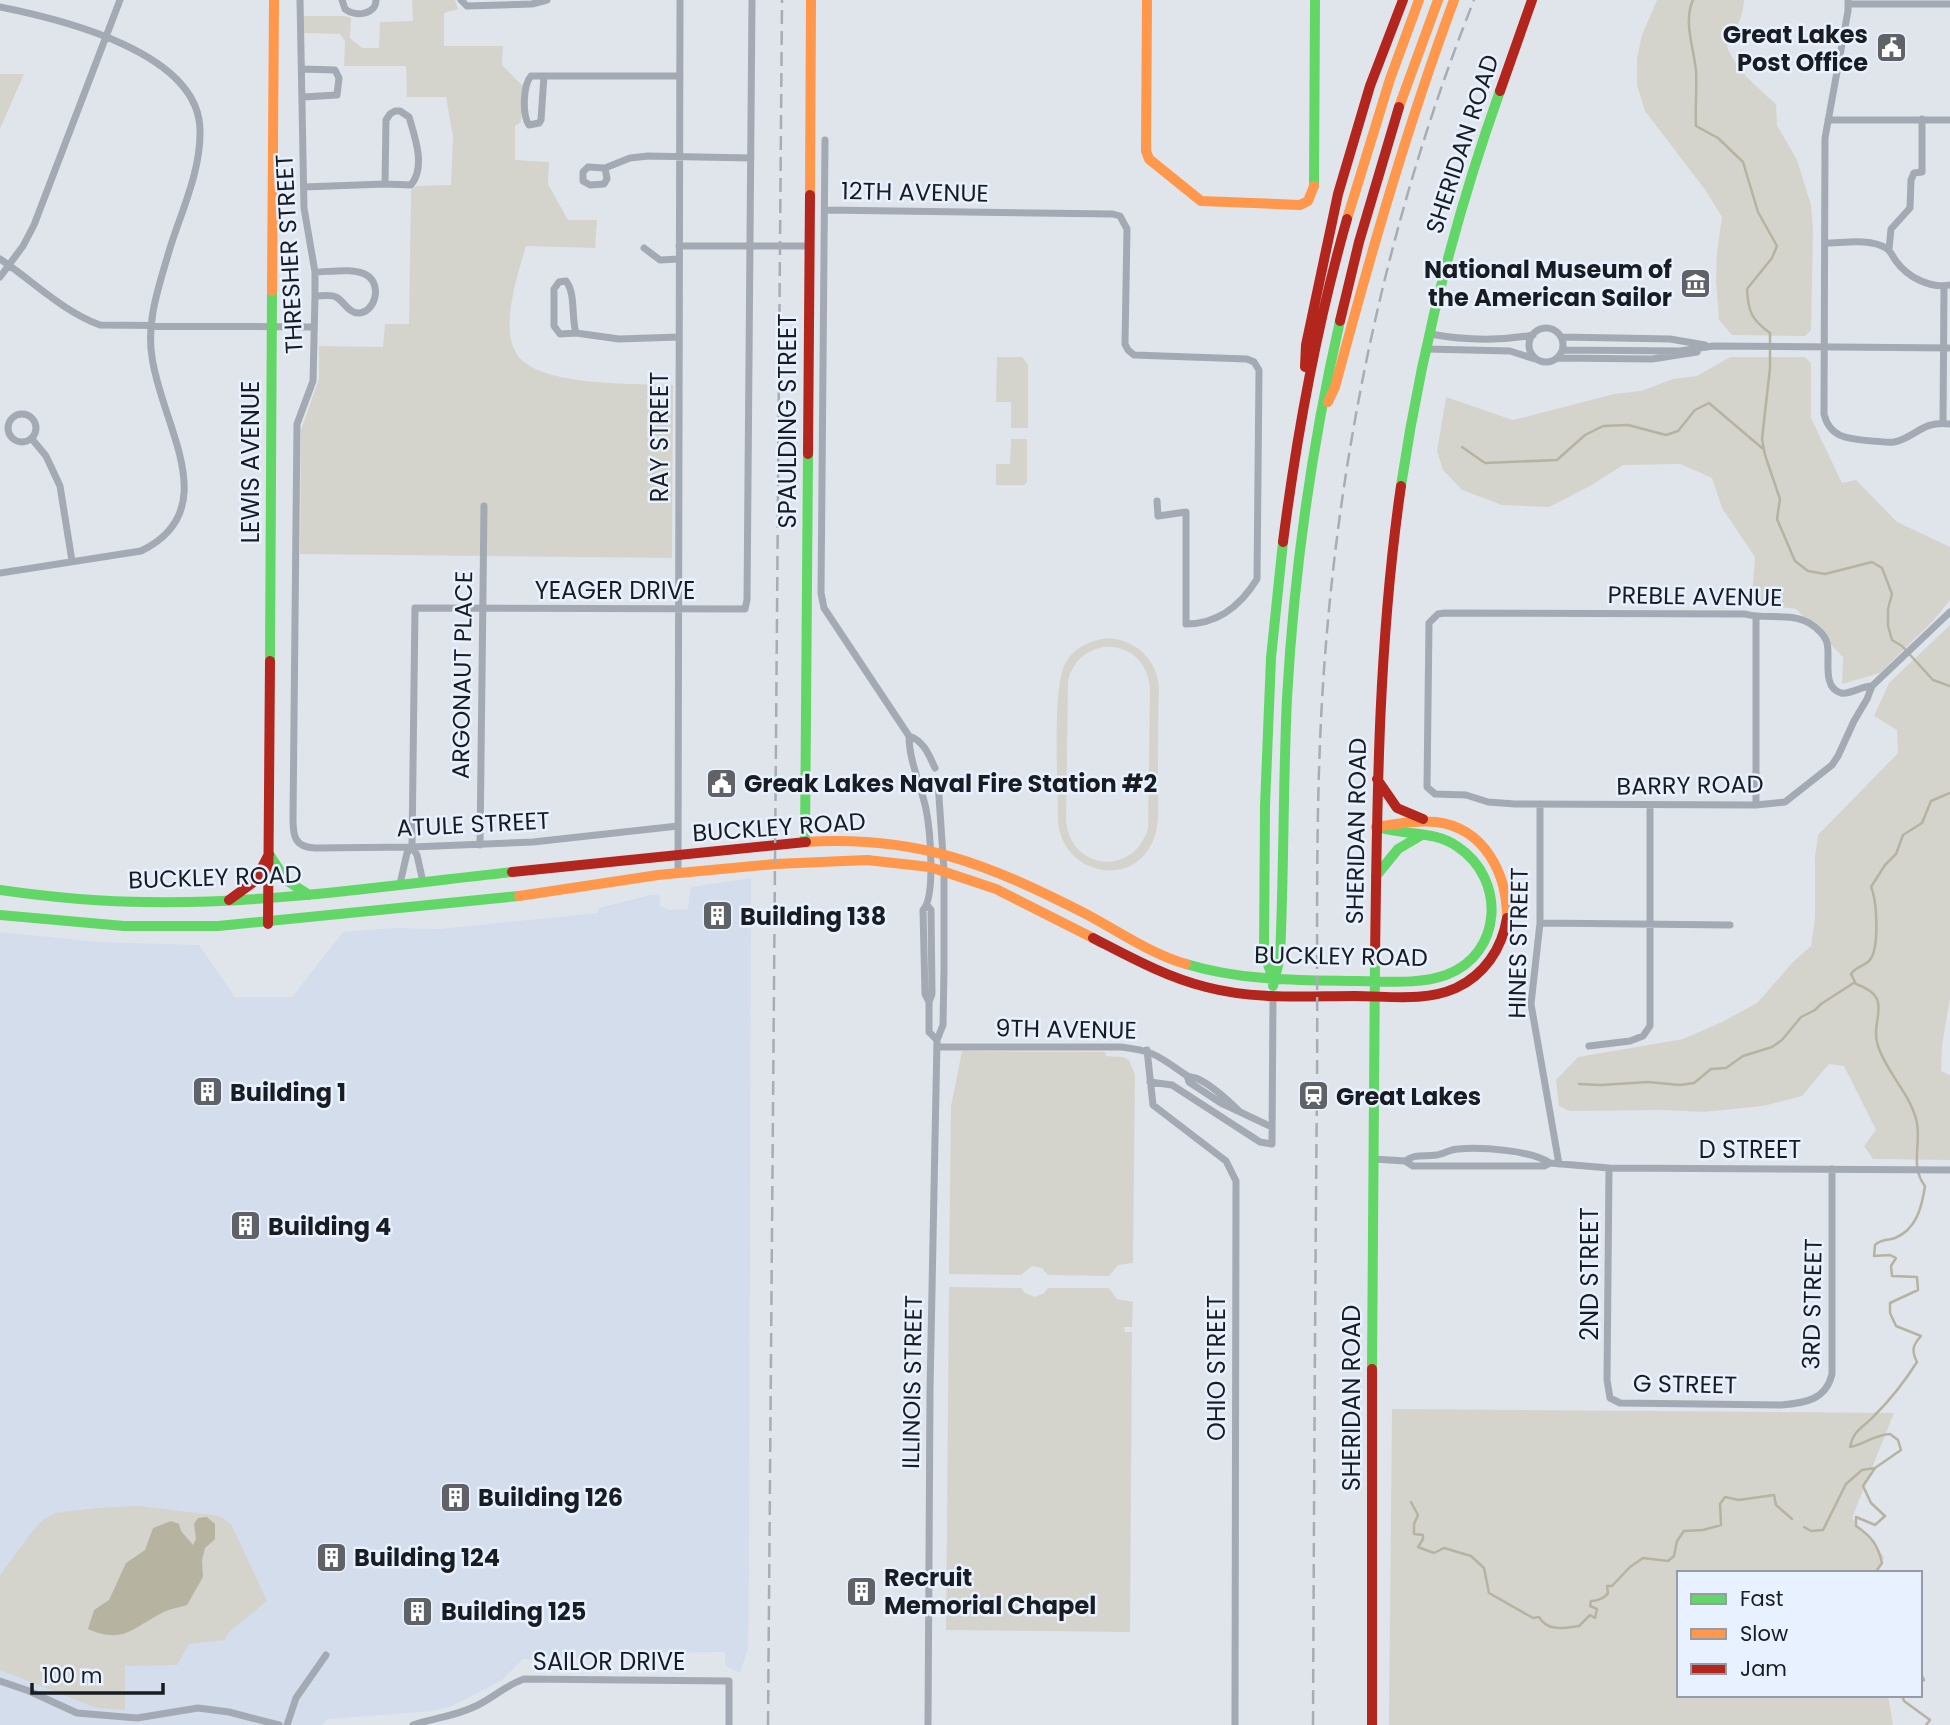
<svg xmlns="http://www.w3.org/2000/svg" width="1950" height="1725" font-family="Poppins,sans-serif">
  <rect width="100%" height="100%" fill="#e0e5ec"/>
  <!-- built -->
  <path fill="#d3ddeb" d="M751,878L749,1560L748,1649L740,1673L725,1665V1652L589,1653V1659H523L501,1681L452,1706L434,1711L328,1719L322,1725H0V932L99,942L199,945L235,997H292L343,932L393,928L439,929L598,913L599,908L651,895H660V906L669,910L688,909L691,887Z"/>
  <!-- green -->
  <path fill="#d5d4cc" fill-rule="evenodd" d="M412,0H455L458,9L444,13V46H503L502,65L523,86L521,122L515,126V160L549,162L548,184L568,220H597L595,248L526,246C518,273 501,324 515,351C533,388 637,383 673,385L672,558L300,554L301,430L319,379V346L383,347L385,324H409L411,190L417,186L451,185L453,137L446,97H407L406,66H344L345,41L340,34L304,33V16H345L351,18L350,38L362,48H379L380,22L413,21Z
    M1657,0H1744C1743,18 1735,31 1727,47C1737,71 1757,87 1776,104L1777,125L1797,160L1811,205L1813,230L1811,330L1805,336L1732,335L1719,320L1716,281L1717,252L1722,217L1706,191L1645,111L1637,85V58L1642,35Z
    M0,74H24L0,129Z
    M997,357H1022L1028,365V428H1011V402H996Z
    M1730,357H1805L1811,363V418L1842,483L1856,480L1897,522L1950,547V600L1933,621L1880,673L1842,684L1843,657L1796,609L1748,603L1753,583L1755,557L1722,508L1712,478L1680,464L1623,465L1590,486L1549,507L1502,505L1462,490L1443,470L1437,451L1446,397L1513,420L1614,394L1641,391L1673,379L1697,376Z
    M1011,439H1027V482L1024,485H996V464H1010Z
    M1950,625V998L1942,1046L1941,1071L1950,1075V1160L1873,1159L1864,1146L1876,1130L1844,1066L1829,1064L1802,1096L1763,1106L1704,1112L1664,1110L1570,1111L1559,1106L1556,1080L1578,1057L1683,1039L1722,1022L1757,1003L1794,961L1811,946L1815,918V857L1818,835L1898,753L1897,730L1874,716L1889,683Z
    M1109,638C1138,641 1157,660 1159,688C1158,721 1158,753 1158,785C1158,802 1160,822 1154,838C1135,891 1061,875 1058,820C1058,788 1052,688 1065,664C1074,647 1091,640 1109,638ZM1103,647C1129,645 1148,662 1150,688L1148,828C1134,877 1070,871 1066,820L1068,681C1072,663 1084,651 1103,647Z
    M962,1051L1105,1052L1106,1056L1123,1057L1129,1060L1135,1075L1133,1263L1118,1265L1109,1276L1048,1275L1042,1268L1032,1266L1021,1275L949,1274L951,1106Z
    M949,1287L1021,1288L1025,1293L1035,1297L1044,1293L1048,1288H1109L1117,1299L1133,1302L1132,1327H1124L1125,1332H1132L1130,1632L946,1630Z
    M1392,1409L1894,1413L1852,1518L1884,1557L1876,1573H1679V1695H1888L1893,1725H1389Z
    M139,1506L219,1516L231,1524L267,1601L228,1633L225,1640L189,1644L177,1665L125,1666V1710L97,1708L0,1670V1575L34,1529L44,1519L56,1513L97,1508Z"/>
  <!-- water -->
  <path fill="#b6b3a1" d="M207,1517L215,1524V1539L205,1548L202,1560L203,1577L187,1605C178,1608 168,1609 160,1614C132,1629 122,1644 88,1629L94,1610L109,1600L126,1563L145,1550L153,1528L171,1521L179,1524L181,1531L193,1545L196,1539L194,1524L198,1518Z"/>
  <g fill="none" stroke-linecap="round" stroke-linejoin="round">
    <!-- stream -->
    <path stroke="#b6b3a1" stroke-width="2.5" d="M1693,0C1683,22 1694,48 1696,71C1697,89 1695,108 1696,126L1718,138L1743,162L1758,212L1777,246L1772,258L1747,289C1748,312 1752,320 1770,333V368L1762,439L1765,455L1780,499L1777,519L1795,561L1808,571L1825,574L1872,562L1882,568L1892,594L1888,609V626L1892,640L1902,646L1933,680L1950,686
      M1462,447L1485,463L1557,460L1585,435L1603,426L1628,425L1666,435L1678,431L1695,410L1709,403L1762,448
      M1579,1084L1601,1085L1648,1082L1680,1085L1694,1083L1711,1069L1726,1068L1743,1056L1772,1047L1782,1040L1801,1017L1815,1010L1821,1004L1855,982
      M1411,1502L1418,1515L1414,1524V1534L1423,1535V1539L1418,1547L1434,1553L1444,1548L1471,1556L1484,1568L1489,1593L1533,1618L1539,1617C1548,1632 1563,1628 1579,1626L1590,1615L1595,1618L1597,1609L1590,1606L1591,1601C1597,1601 1605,1598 1608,1593L1607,1586H1612L1630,1567L1643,1558L1668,1561L1674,1556L1677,1541L1684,1531L1703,1530L1721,1525L1720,1504L1725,1497L1739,1500L1774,1495L1776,1505L1792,1519
      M1804,1527L1811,1531L1823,1530L1846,1484L1862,1470L1875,1468L1901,1450L1898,1440L1890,1434C1873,1435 1866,1444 1850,1447C1854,1429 1863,1428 1874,1416C1890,1400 1905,1381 1917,1362C1911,1350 1913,1345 1921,1336L1896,1326L1890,1313V1303L1918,1290L1917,1277L1892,1276L1891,1266L1896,1258L1890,1255L1874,1256L1875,1245C1882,1238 1887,1241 1895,1238C1917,1229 1922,1206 1925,1186C1910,1167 1921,1145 1917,1123C1911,1094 1887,1074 1878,1046C1869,1019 1896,998 1856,984L1851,974C1856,967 1864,966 1869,961C1880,950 1877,901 1871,887L1885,865L1896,854L1903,835L1922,823L1931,801L1950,793
      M1875,1573L1882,1563C1878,1545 1871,1536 1856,1526V1517L1875,1525L1885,1516L1871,1503L1863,1486L1875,1468
      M1920,1672L1924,1680L1920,1683
      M1902,1695L1904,1701L1930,1720L1926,1725"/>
    <!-- street -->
    <path stroke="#a4aab3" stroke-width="7" d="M300,0L304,208L315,272V296L313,381L297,424L293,819C293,837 295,847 315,848L412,847L533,842L678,826
      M342,0L345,9C355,17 376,15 376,0
      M461,0L467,6L532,4L547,0
      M1848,0V11L1825,138L1824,414C1830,439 1850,439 1872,441C1879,441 1887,443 1894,442C1915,438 1922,420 1950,424
      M1848,4H1950
      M0,7C60,19 199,52 200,130C201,170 182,210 170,248C160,283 146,320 152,357C161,425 226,510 141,551L0,573
      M302,69L335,70L339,78L337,95L303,97
      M544,76L541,120L539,123L529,125C522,115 523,85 531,76H680
      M395,111H400L409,117C415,137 426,167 411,185L385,184L386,120L390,114Z
      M1828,120H1950
      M825,140L821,593L824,608L909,736
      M605,168L607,179L604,184L590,185L583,181V172L588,167L605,168L630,158L648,156L751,158
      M304,187L385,184
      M825,210L1113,214L1120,216L1127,229L1125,344L1128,350L1134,355L1247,359L1254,362L1259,370L1257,579C1241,605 1218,624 1186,624V512L1158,516L1157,501
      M1825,243C1844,243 1869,238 1886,248C1891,251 1892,256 1896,261C1907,277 1931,289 1950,285
      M679,246H809
      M644,248L660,260L679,259
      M1889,249L1891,229L1910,208L1911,180L1914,173L1922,172V119
      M0,259C33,281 62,311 100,325L314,327
      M315,272C330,272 355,267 368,276C382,286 375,313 358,313C348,313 344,301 336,297C331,294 321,296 315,296
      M0,277L23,246L34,225L120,0
      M566,281C576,294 571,317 576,333L560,334L554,326V289L559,282Z
      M1529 345a17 17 0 1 1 34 0a17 17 0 1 1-34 0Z
      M576,333L619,339L679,337
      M1430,334C1463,340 1499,341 1533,335
      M1562,337L1670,339L1705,345
      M1426,349L1510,351L1535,359
      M1563,350L1680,351L1713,346L1950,348
      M1558,358L1652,359L1697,352
      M8 428a14 14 0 1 1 28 0a14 14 0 1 1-28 0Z
      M1943,423L1944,286
      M32,439L46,456L60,486L72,561
      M1756,617V805
      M1872,686C1861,686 1850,695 1841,693C1821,687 1831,657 1827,643C1825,635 1816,627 1809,623C1791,612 1765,620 1745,614L1445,613L1438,614L1429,623L1427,787L1435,794L1466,795L1488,802L1515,804L1756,805L1785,802L1832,765L1838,756L1854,721L1867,699L1872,686L1950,612
      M1540,804V923L1531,1004L1559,1164
      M480,845L484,506
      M412,847L417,855L423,882
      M678,874L680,0
      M400,884L407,853L412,847L415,608L745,609L747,600L752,0
      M927,905L931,910L932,994L929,1002V1032L937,1040
      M1540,923L1730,925
      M929,1002L925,994L923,910C936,897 930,829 926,809C921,785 909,761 909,736C924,741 929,755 935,768
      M1589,1046L1630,1041L1643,1036L1650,1026V805
      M937,1047H1121C1155,1051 1158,1056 1186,1075C1191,1078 1189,1076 1196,1078C1212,1085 1228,1100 1240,1112
      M1147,1050L1153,1105L1226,1161L1236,1181L1235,1725
      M1187,1076L1189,1082L1221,1103L1272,1127
      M1150,1082L1172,1085L1260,1142L1272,1144L1273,997
      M1374,1159L1405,1161L1413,1166H1544L1550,1163L1609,1168L1950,1170
      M1405,1161C1416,1153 1424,1157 1437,1155C1444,1154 1451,1149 1458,1149C1481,1147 1531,1150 1550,1163
      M1609,1168L1607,1380L1610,1398L1620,1403L1781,1405C1805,1403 1826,1400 1832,1374V1169
      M0,1681L29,1691L77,1713L137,1718L198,1708L229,1712L279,1725
      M287,1725L296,1698L326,1655
      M413,1725C434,1718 456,1716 476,1706C493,1698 506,1685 524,1679L729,1681V1725
      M928,1725L930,1390L937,1040L943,1025L944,970V871L938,782"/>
    <!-- fast -->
    <path stroke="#63d668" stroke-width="10" d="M1314,186L1315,0
      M1401,486C1421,351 1454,220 1500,91
      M270,661L272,291
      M805,842L808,454
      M269,854L286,880L309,895
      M1376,876L1398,849L1420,836
      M0,890C49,897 98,902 148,902C270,904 391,885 512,872
      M0,915L124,926H218L519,896
      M1186,964C1242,981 1298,980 1356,981C1385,981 1418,985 1446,975C1503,954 1506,879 1458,847C1436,831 1407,835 1381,828
      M1273,978L1264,954L1265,806L1271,658L1283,542
      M1273,986L1280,957C1284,871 1283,784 1287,698C1294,571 1312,444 1340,321
      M1372,1369L1375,960"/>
    <!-- slow -->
    <path stroke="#ff974d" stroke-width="10" d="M1147,0L1146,151L1149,159L1201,201L1300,205L1308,201L1314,186
      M1399,107L1438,0
      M810,195L811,0
      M1347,219L1390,79L1419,0
      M272,291L274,0
      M1328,402L1335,387C1370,256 1407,127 1454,0
      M1376,827C1396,824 1416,820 1436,822C1485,828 1507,874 1507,918
      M806,842C917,835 988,864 1086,914C1118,931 1151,954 1186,964
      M519,896L658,875L775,864L867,860L930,867L996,889L1093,938"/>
    <!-- jam -->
    <path stroke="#b3261e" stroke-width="10" d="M1500,91L1532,0
      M1340,321L1359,242L1399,107
      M1305,367L1306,345L1338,194L1370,86L1403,0
      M808,454L810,195
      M1283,542C1297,433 1317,324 1347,219
      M1377,779L1397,808L1423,819
      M512,872L806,842
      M229,900L255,881L269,854
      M268,924L270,661
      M1093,938C1130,957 1166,977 1206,987C1255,1000 1305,996 1355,996C1388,996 1425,1002 1456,988C1484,975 1502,949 1507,918
      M1375,960C1377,802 1378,644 1401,486
      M1372,1369V1725"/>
    <!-- rail -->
    <path stroke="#a8acb3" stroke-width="2.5" stroke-dasharray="14 7" stroke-linecap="butt" d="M768,1725L782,0
      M1313,1725C1314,1512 1315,1298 1317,1085C1318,942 1314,798 1325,656C1342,432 1391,208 1474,0"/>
  </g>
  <!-- icons -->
  <defs>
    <symbol id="civic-square" viewBox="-11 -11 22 22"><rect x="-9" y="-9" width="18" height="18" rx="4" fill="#5f6368" stroke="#e8f1ff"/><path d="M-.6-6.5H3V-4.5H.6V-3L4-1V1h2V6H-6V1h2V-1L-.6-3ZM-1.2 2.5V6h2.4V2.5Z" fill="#fff"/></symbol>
    <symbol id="museum-square" viewBox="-11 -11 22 22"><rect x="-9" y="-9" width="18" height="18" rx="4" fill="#5f6368" stroke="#e8f1ff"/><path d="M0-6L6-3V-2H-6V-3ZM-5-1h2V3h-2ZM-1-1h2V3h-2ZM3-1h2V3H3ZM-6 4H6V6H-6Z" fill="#fff"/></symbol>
    <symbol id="building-square" viewBox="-11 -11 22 22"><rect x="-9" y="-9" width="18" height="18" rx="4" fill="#5f6368" stroke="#e8f1ff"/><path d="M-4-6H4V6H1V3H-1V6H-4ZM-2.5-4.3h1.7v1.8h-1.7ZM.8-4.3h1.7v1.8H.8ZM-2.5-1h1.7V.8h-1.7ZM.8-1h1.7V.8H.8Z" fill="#fff"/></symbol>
    <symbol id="station-square" viewBox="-11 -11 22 22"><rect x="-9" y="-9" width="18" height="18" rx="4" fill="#5f6368" stroke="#e8f1ff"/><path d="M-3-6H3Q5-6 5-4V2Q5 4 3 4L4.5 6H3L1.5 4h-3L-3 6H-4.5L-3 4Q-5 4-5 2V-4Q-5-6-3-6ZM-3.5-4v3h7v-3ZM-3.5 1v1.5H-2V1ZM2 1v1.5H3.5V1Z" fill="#fff"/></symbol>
  </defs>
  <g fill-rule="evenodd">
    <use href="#civic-square" x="1874" y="30" width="35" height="35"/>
    <use href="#museum-square" x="1678" y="266" width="35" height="35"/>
    <use href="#civic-square" x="704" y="766" width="35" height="35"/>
    <use href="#building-square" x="700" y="898" width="35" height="35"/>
    <use href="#building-square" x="190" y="1074" width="35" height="35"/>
    <use href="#station-square" x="1296" y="1078" width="35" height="35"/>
    <use href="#building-square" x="228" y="1208" width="35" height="35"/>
    <use href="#building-square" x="438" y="1480" width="35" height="35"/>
    <use href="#building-square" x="314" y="1540" width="35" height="35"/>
    <use href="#building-square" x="844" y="1574" width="35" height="35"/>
    <use href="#building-square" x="400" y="1594" width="35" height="35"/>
  </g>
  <g text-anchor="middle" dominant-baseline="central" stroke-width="5" stroke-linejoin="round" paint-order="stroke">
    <!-- poi labels -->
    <g font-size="24" font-weight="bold" fill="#191d21" stroke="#e8f1ff" text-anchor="start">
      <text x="1868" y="34" text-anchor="end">Great Lakes<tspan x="1868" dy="28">Post Office</tspan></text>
      <text x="1672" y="269" text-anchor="end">National Museum of<tspan x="1672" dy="28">the American Sailor</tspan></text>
      <text x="744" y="783">Greak Lakes Naval Fire Station #2</text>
      <text x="740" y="916">Building 138</text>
      <text x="230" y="1092">Building 1</text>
      <text x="1336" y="1096">Great Lakes</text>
      <text x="268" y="1226">Building 4</text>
      <text x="478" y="1497">Building 126</text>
      <text x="354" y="1557">Building 124</text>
      <text x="884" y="1577">Recruit<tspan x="884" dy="28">Memorial Chapel</tspan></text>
      <text x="441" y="1611">Building 125</text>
    </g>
    <!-- street labels -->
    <g font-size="24" fill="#191d21" stroke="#e8f1ff">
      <text transform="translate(1462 144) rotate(-72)">SHERIDAN ROAD</text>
      <text transform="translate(915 192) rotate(1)">12TH AVENUE</text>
      <text transform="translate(289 254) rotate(-93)">THRESHER STREET</text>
      <text transform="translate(787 421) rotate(-90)">SPAULDING STREET</text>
      <text transform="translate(659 437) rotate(-90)">RAY STREET</text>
      <text transform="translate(250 462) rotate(-90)">LEWIS AVENUE</text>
      <text x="615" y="590">YEAGER DRIVE</text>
      <text transform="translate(1695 596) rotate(1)">PREBLE AVENUE</text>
      <text transform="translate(462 675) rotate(-89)">ARGONAUT PLACE</text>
      <text transform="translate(1690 785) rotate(-1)">BARRY ROAD</text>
      <text transform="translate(473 824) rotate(-3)">ATULE STREET</text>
      <text transform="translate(779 827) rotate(-4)">BUCKLEY ROAD</text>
      <text transform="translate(1356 831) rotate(-89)">SHERIDAN ROAD</text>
      <text transform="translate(215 877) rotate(-2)">BUCKLEY ROAD</text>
      <text transform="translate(1518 943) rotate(-89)">HINES STREET</text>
      <text transform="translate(1341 956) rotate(1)">BUCKLEY ROAD</text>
      <text transform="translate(1066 1029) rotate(1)">9TH AVENUE</text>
      <text x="1750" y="1149">D STREET</text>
      <text transform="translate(1589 1274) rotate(-90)">2ND STREET</text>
      <text transform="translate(1812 1304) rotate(-89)">3RD STREET</text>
      <text transform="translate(1216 1368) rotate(-90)">OHIO STREET</text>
      <text transform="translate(912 1382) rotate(-89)">ILLINOIS STREET</text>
      <text transform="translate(1685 1384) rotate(1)">G STREET</text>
      <text transform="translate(1351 1398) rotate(-90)">SHERIDAN ROAD</text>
      <text x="609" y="1661">SAILOR DRIVE</text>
    </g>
  </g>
  <!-- legend -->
  <rect x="1677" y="1571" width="245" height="126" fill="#e8f1ff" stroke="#959ca6" stroke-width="2"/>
  <rect x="1691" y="1594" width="35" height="10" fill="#63d668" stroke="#959ca6" stroke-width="2"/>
  <text x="1740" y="1606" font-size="21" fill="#191d21">Fast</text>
  <rect x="1691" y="1629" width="35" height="10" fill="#ff974d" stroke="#959ca6" stroke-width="2"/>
  <text x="1740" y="1641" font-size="21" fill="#191d21">Slow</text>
  <rect x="1691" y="1664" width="35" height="10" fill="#b3261e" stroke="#959ca6" stroke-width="2"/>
  <text x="1740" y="1676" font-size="21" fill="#191d21">Jam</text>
  <!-- scale -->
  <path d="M32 1683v10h131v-10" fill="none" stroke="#191d21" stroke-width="3.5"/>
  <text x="42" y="1683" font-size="21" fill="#191d21" stroke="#e8f1ff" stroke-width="5" paint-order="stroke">100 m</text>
</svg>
